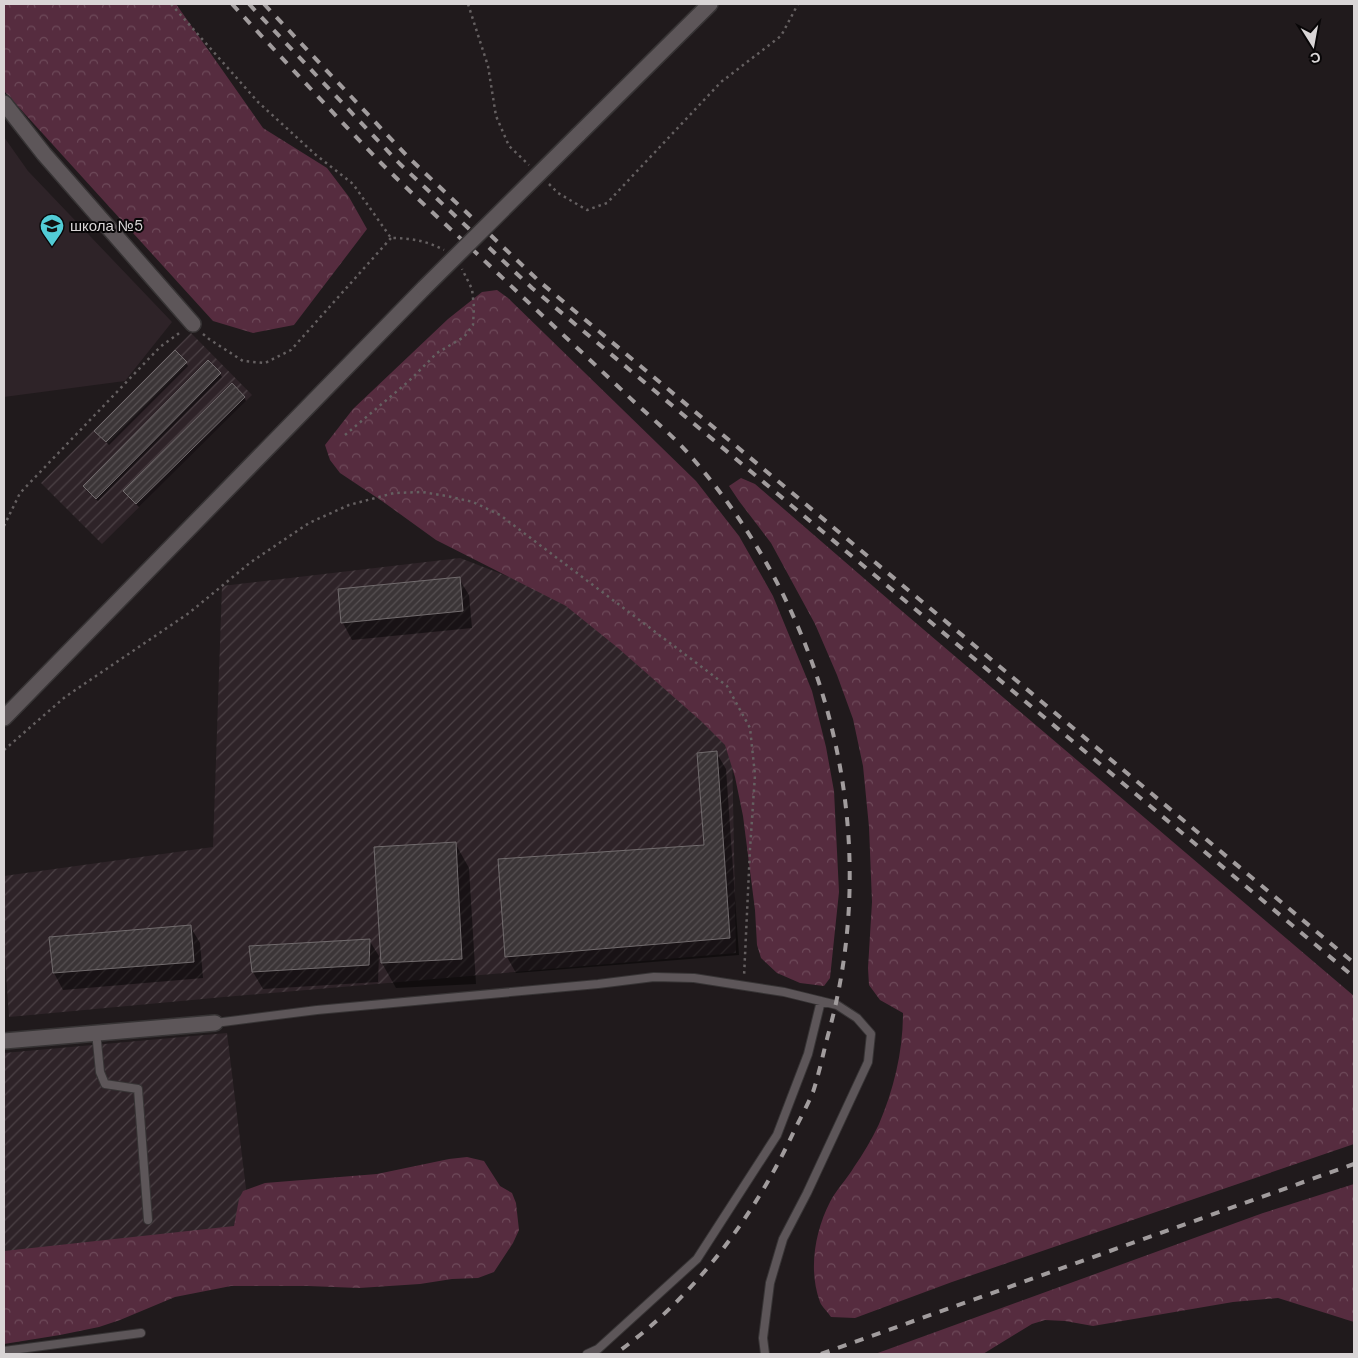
<svg xmlns="http://www.w3.org/2000/svg" width="1358" height="1358" font-family="'DM Sans',sans-serif">
  <defs>
    <pattern id="industrial-furrows" width="10" height="10" patternUnits="userSpaceOnUse" patternTransform="scale(1.25)"><rect width="10" height="10" fill="#2e2328"/><path d="M-1 1l2-2M0 10L10 0M9 11l2-2" fill="none" stroke="#4c4246"/></pattern>
    <pattern id="forest-crowns" width="20" height="18" patternUnits="userSpaceOnUse" patternTransform="scale(1.25)"><rect width="20" height="18" fill="#562c3f"/><path d="M2 6a3 3 0 1 1 6 0M12 15a3 3 0 1 1 6 0" fill="none" stroke="#6e4a5a"/></pattern>
    <pattern id="building-hatch" width="6" height="6" patternUnits="userSpaceOnUse" patternTransform="scale(1.25)"><rect width="6" height="6" fill="#3b3537"/><path d="M-1 1l2-2M0 6l6-6M5 7l2-2" fill="none" stroke="#575153"/></pattern>
  </defs>
  <rect width="100%" height="100%" fill="#201a1c"/>
  <!-- built -->
  <path fill="#2e2328" d="M4,137L28,171L172,322L125,381L4,397Z"/>
  <!-- industrial -->
  <path fill="url(#industrial-furrows)" d="M191,333L252,395L102,544L41,483Z
    M460,558L588,607L732,747L736,953L224,997L9,1017L4,944V876L213,847L222,586Z
    M227,1033L253,1246L4,1268V1053Z"/>
  <!-- forest -->
  <path fill="url(#forest-crowns)" d="M4,4H176L263,128L327,168L349,197L367,229L294,325L253,333L213,321L4,91Z
    M497,290L508,298L696,481L739,536L773,596L812,691L826,747L834,791L839,892L830,978L824,986L800,983L777,973L761,958L757,945L755,910L743,816L735,777L725,745L701,721L618,648L566,606L436,540L382,501L340,473L330,460L325,445L353,409L448,319L482,292Z
    M741,478L755,484L896,606L1354,996V1144L952,1282L855,1318L831,1317C828,1312 822,1307 820,1302C808,1270 815,1231 830,1202C836,1190 847,1179 854,1167C863,1154 872,1139 879,1124C894,1089 903,1051 903,1013L880,1000L869,985L868,968L872,902L869,827L863,766L853,719L837,675L815,624L771,543L739,501L729,486Z
    M467,1157L484,1161L500,1186L512,1193L516,1203L519,1230L513,1243L494,1272L478,1278L452,1279L420,1284L359,1288L308,1286H231L175,1297L120,1320L99,1327L60,1335L4,1344V1251L234,1226L239,1199L243,1191L265,1183L377,1174L449,1159Z
    M1354,1184V1322L1278,1298L1233,1302L1093,1326L1065,1321L1045,1320L1032,1324L983,1354H875L1263,1213Z"/>
  <!-- shadow -->
  <path fill="#0007" d="M186,363L188,366L109,445L98,434Z
    M220,374L222,377L98,501L86,490L84,486Z
    M244,397L246,401L139,507L127,495L125,491Z
    M459,579L469,595L472,628L352,640L343,623L339,591Z
    M716,752L726,769L739,955L516,973L507,957L706,846Z
    M455,843L469,868L476,984L396,988L382,963L376,848Z
    M190,926L200,943L203,978L63,990L54,973L51,938Z
    M369,940L379,956L378,982L263,989L253,972Z"/>
  <!-- building -->
  <path fill="url(#building-hatch)" stroke="#716b6d" d="M175,350L187,362L106,442L94,431Z
    M208,360L221,373L96,499L83,486Z
    M232,383L245,397L136,504L123,491Z
    M460,577L463,611L341,623L338,589Z
    M717,751L730,938L505,957L498,859L704,845L697,753Z
    M456,842L462,959L381,963L374,847Z
    M191,925L194,962L53,973L49,937Z
    M370,939L369,965L252,972L249,946Z"/>
  <g fill="none" stroke-linecap="round" stroke-linejoin="round">
    <defs>
      <path id="lane" d="M215,1023L317,1010L598,984L654,977L694,978L726,983L784,992L837,1005L857,1018L871,1034L868,1062L807,1193L783,1239L770,1283L763,1338L765,1354
        M96,1032L100,1072L105,1084L138,1089L148,1220
        M4,1351L141,1333
        M587,1354L598,1349L697,1259L777,1135L808,1054L821,1001"/>
      <path id="street" d="M4,1041L215,1023"/>
      <path id="secondary" d="M4,103L44,154L193,324
        M578,135L710,4
        M4,718L424,288"/>
    </defs>
    <!-- lane casing -->
    <use href="#lane" stroke="#373435" stroke-width="10"/>
    <!-- street casing -->
    <use href="#street" stroke="#373435" stroke-width="18"/>
    <!-- secondary casing -->
    <use href="#secondary" stroke="#373435" stroke-width="18"/>
    <!-- path -->
    <path stroke="#656061" stroke-width="2.5" stroke-dasharray="2.5 4" stroke-linecap="butt" d="M171,4L258,102L316,155L353,184L391,238C411,238 427,241 444,250
      M468,4L488,66L496,116L509,146L529,165
      M549,184L558,193L587,210L607,203L721,82L781,36L798,4
      M203,334L209,339L243,361L265,363L291,350L391,238
      M345,435L409,381L437,353L464,337L473,325L474,307L472,289L462,269
      M4,526L20,493L160,347L182,331
      M4,750L65,697L189,613L251,562L309,523L349,505L394,493L422,492L447,496L473,502L500,515L727,686L750,728L755,775L750,849L744,977"/>
    <!-- lane -->
    <use href="#lane" stroke="#5d5659" stroke-width="8"/>
    <!-- street -->
    <use href="#street" stroke="#5d5659" stroke-width="15"/>
    <!-- secondary -->
    <use href="#secondary" stroke="#5d5659" stroke-width="15"/>
    <!-- rail -->
    <path stroke="#a19c9d" stroke-width="4" stroke-dasharray="9 9" stroke-linecap="butt" d="M232,4C281,57 330,110 380,162C415,197 453,231 489,265C535,309 582,352 628,396C650,417 675,437 694,460C829,617 884,835 828,1035C823,1054 819,1074 813,1092C808,1104 801,1117 795,1129C755,1216 693,1299 615,1354
      M249,4L400,164L532,288L1354,977
      M264,4L408,157L540,282L1354,963
      M821,1354L1354,1164"/>
    <defs>
      <path id="secondary-bridge" d="M424,288L578,135"/>
    </defs>
    <!-- secondary-bridge casing -->
    <use href="#secondary-bridge" stroke="#373435" stroke-width="18" stroke-linecap="butt"/>
    <!-- secondary-bridge -->
    <use href="#secondary-bridge" stroke="#5d5659" stroke-width="15"/>
  </g>
  <!-- icons -->
  <defs>
    <symbol id="school-pin" viewBox="-11 -11 22 30"><path d="M0 17L-7.5 6A9.5 9.5 0 1 1 7.5 6Z" fill="#52ccd6" stroke="#080607"/><path d="M0-5L7-2L0 1L-7-2ZM-4 1L0 2.5L4 1V4Q0 6-4 4Z" fill="#111"/></symbol>
  </defs>
  <g fill-rule="evenodd">
    <use href="#school-pin" x="38" y="212" width="28" height="38"/>
  </g>
  <g text-anchor="middle" dominant-baseline="central" stroke-width="4" stroke-linejoin="round" paint-order="stroke">
    <!-- poi labels -->
    <g font-size="15" fill="#d9d5d6" stroke="#080607" text-anchor="start">
      <text x="70" y="226">школа №5</text>
    </g>
  </g>
  <!-- border -->
  <rect width="1358" height="1358" fill="none" stroke="#d9d5d6" stroke-width="10"/>
  <!-- north arrow -->
  <g transform="translate(1313 45) rotate(169)" stroke="#080607" stroke-width="4" paint-order="stroke">
  <path d="M0-4L9 19L0 12L-9 19Z" fill="#d9d5d6"/>
  <text y="-8" font-size="14" font-weight="bold" text-anchor="middle" fill="#d9d5d6">С</text>
  </g>
</svg>
